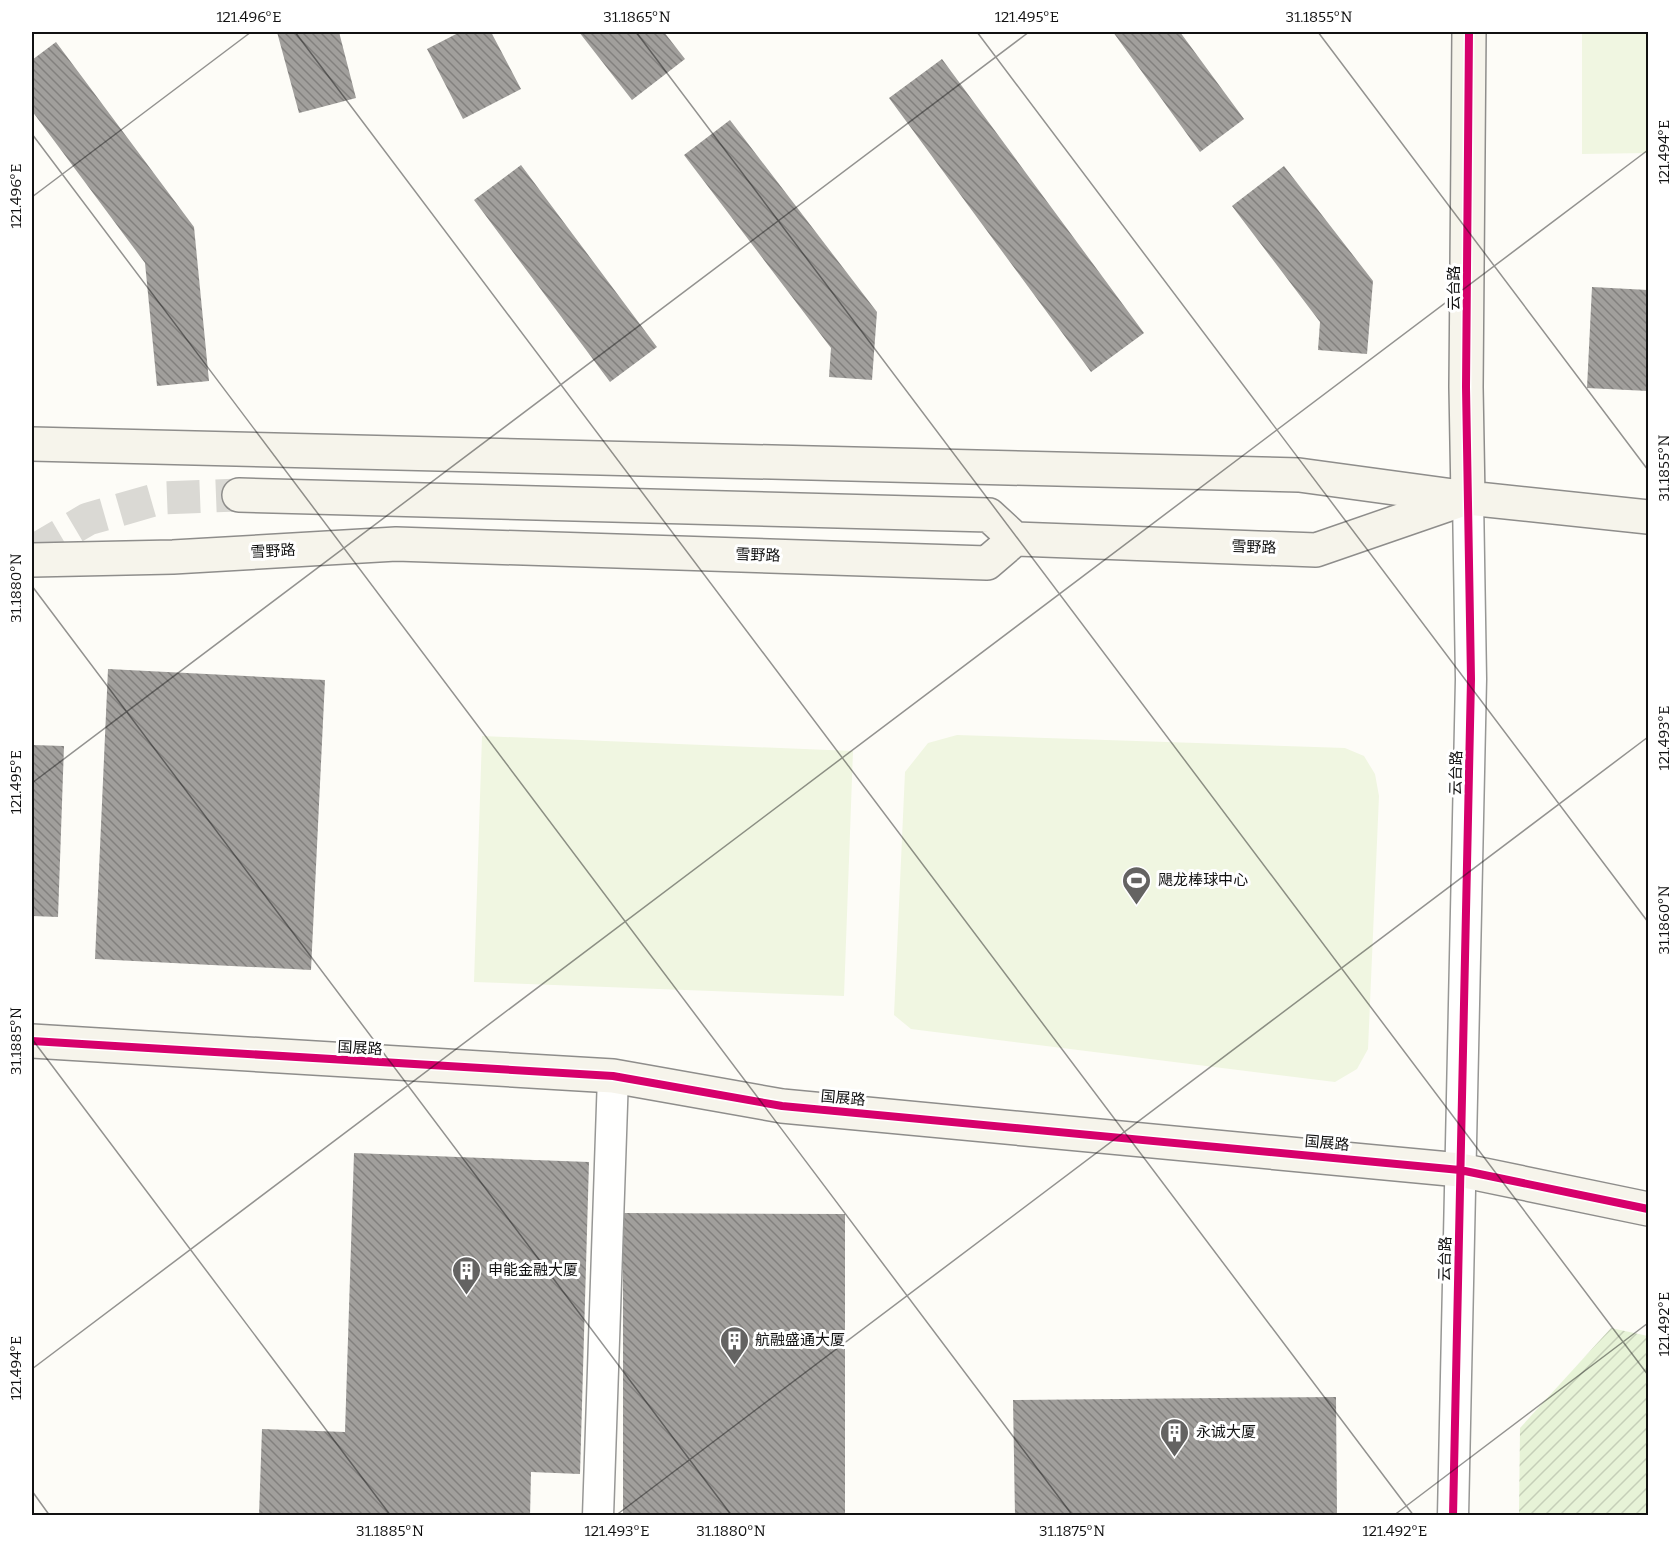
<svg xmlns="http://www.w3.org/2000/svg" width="1680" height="1547" font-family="Bitter,'Noto Sans SC',serif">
  <defs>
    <pattern id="garden-furrows" width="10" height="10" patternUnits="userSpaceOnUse" patternTransform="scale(1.5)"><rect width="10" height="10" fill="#e7f3d7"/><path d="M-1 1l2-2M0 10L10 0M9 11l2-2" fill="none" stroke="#c5cfb8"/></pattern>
    <pattern id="building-back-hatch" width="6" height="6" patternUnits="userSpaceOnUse" patternTransform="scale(1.5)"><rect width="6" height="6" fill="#a19f9c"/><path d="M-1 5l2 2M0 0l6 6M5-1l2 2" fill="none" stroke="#82807e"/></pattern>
  </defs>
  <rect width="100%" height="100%" fill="#fdfcf7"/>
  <!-- garden -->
  <path fill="url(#garden-furrows)" d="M1611,1328L1648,1336V1515H1519L1520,1428Z"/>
  <!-- pitch -->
  <path fill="#f0f6e1" d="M1582,32H1648V153L1582,154Z
    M957,735L1345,748L1364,756L1375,774L1379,796L1368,1049L1357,1069L1335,1082L911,1029L894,1015L905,772L928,743Z
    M482,736L853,751L844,996L474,982Z"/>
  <!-- building -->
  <path fill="url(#building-back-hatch)" d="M277,32H339L356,98L299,113Z
    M460,32H491L521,89L463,119L427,49Z
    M579,32H664L685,59L632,100Z
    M1113,32H1180L1244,119L1200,152Z
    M56,42L194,227L209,381L157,386L145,263L32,111V60Z
    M942,59L1144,333L1091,372L889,98Z
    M730,120L877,312L872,380L829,377L831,348L684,155Z
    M521,165L657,347L610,382L474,200Z
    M1284,166L1373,281L1367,354L1318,350L1320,322L1232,206Z
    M1592,287L1648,290V391L1587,388Z
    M108,669L325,680L311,970L95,959Z
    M32,745L64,746L58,917L32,916Z
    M354,1153L589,1162L580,1474L531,1472L530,1516H259L262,1429L345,1432Z
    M623,1213L845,1214V1516H623Z
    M1336,1397L1337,1516H1015L1013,1400Z"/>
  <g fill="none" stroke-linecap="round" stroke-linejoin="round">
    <!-- secondary-tunnel -->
    <path stroke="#dad9d4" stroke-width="33" stroke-dasharray="33 16" stroke-linecap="butt" d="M32,552L88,519L161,498L239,495"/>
    <defs>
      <path id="street" d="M598,1516L613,1076
        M1453,1516L1471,679L1468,498"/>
      <path id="secondary" d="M32,444L1299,475L1468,498L1648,517
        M239,495L989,515L1015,539
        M1468,498L1466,387L1469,32
        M32,560L173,557L396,544L987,563L1015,539L1316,550L1461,500
        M32,1041L613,1076L782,1106L1460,1170L1648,1209"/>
    </defs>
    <!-- street casing -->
    <use href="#street" stroke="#979795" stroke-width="33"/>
    <!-- secondary casing -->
    <use href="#secondary" stroke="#8e8d8b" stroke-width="36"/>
    <!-- street -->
    <use href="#street" stroke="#fffffe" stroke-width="30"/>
    <!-- secondary -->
    <use href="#secondary" stroke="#f6f4eb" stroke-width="33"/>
    <defs>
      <path id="cycleway" d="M32,1041L613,1076L782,1106L1460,1170L1648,1209
        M1453,1516L1471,679L1466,387L1469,32"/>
    </defs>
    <!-- cycleway casing -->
    <use href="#cycleway" stroke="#fff" stroke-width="11"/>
    <!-- cycleway -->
    <use href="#cycleway" stroke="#d6006c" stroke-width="8"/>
  </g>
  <!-- ticks -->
  <path fill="none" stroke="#111" stroke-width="1.5" stroke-opacity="0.45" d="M295,32L1414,1516M636,32L1648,1375M977,32L1648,922M1318,32L1648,470M32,134L1073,1516M32,197L251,32M32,586L732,1516M32,783L1029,32M32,1039L391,1516M32,1369L1648,150M32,1491L50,1516M615,1516L1648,737M1393,1516L1648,1323"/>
  <!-- icons -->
  <defs>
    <symbol id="stadium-pin" viewBox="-11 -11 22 30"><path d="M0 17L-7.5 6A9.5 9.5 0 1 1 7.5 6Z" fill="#646362" stroke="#fff"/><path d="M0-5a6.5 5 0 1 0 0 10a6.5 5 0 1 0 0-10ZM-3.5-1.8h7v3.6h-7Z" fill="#fff"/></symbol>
    <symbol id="building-pin" viewBox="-11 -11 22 30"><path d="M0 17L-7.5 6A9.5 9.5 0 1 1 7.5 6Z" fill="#646362" stroke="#fff"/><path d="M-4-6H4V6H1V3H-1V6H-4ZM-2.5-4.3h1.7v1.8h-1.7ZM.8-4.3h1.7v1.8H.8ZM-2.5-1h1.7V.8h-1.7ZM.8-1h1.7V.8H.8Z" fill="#fff"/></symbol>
  </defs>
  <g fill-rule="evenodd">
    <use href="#stadium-pin" x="1120" y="864" width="33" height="45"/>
    <use href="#building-pin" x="450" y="1254" width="33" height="45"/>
    <use href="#building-pin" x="718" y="1324" width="33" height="45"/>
    <use href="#building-pin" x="1158" y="1416" width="33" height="45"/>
  </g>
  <g text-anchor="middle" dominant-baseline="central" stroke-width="6" stroke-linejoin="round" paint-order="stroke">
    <!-- street labels -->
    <g font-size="15" fill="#111" stroke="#fff">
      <text transform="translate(1454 288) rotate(-90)">云台路</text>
      <text transform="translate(1254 547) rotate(2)">雪野路</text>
      <text transform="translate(273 551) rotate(-3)">雪野路</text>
      <text transform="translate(758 555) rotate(2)">雪野路</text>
      <text transform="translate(1456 773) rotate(-89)">云台路</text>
      <text transform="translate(360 1048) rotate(3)">国展路</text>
      <text transform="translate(843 1098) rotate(5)">国展路</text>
      <text transform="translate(1327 1143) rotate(5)">国展路</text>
      <text transform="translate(1445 1259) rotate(-89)">云台路</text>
    </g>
    <!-- poi labels -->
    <g font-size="15" fill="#111" stroke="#fff" text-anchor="start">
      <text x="1158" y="880">飓龙棒球中心</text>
      <text x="488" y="1270">申能金融大厦</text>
      <text x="755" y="1340">航融盛通大厦</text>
      <text x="1196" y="1432">永诚大厦</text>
    </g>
  </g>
  <!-- border -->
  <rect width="1680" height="1547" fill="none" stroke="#ffffff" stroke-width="66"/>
  <rect x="33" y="33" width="1614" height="1481" fill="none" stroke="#111" stroke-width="2"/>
  <g font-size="15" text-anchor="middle" fill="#111">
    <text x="249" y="22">121.496°E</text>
    <text x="637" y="22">31.1865°N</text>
    <text x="1027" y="22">121.495°E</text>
    <text x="1319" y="22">31.1855°N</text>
    <text transform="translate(1664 152) rotate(-90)" y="5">121.494°E</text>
    <text transform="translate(16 196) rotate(-90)" y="5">121.496°E</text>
    <text transform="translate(1664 468) rotate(-90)" y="5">31.1855°N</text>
    <text transform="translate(16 588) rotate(-90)" y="5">31.1880°N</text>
    <text transform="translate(1664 738) rotate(-90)" y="5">121.493°E</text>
    <text transform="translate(16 782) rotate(-90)" y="5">121.495°E</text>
    <text transform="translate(1664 920) rotate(-90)" y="5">31.1860°N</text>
    <text transform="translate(16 1041) rotate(-90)" y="5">31.1885°N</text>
    <text transform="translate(1664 1324) rotate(-90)" y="5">121.492°E</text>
    <text transform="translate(16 1368) rotate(-90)" y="5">121.494°E</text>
    <text x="390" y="1536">31.1885°N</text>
    <text x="617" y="1536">121.493°E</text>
    <text x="731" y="1536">31.1880°N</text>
    <text x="1072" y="1536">31.1875°N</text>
    <text x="1395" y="1536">121.492°E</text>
  </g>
</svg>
